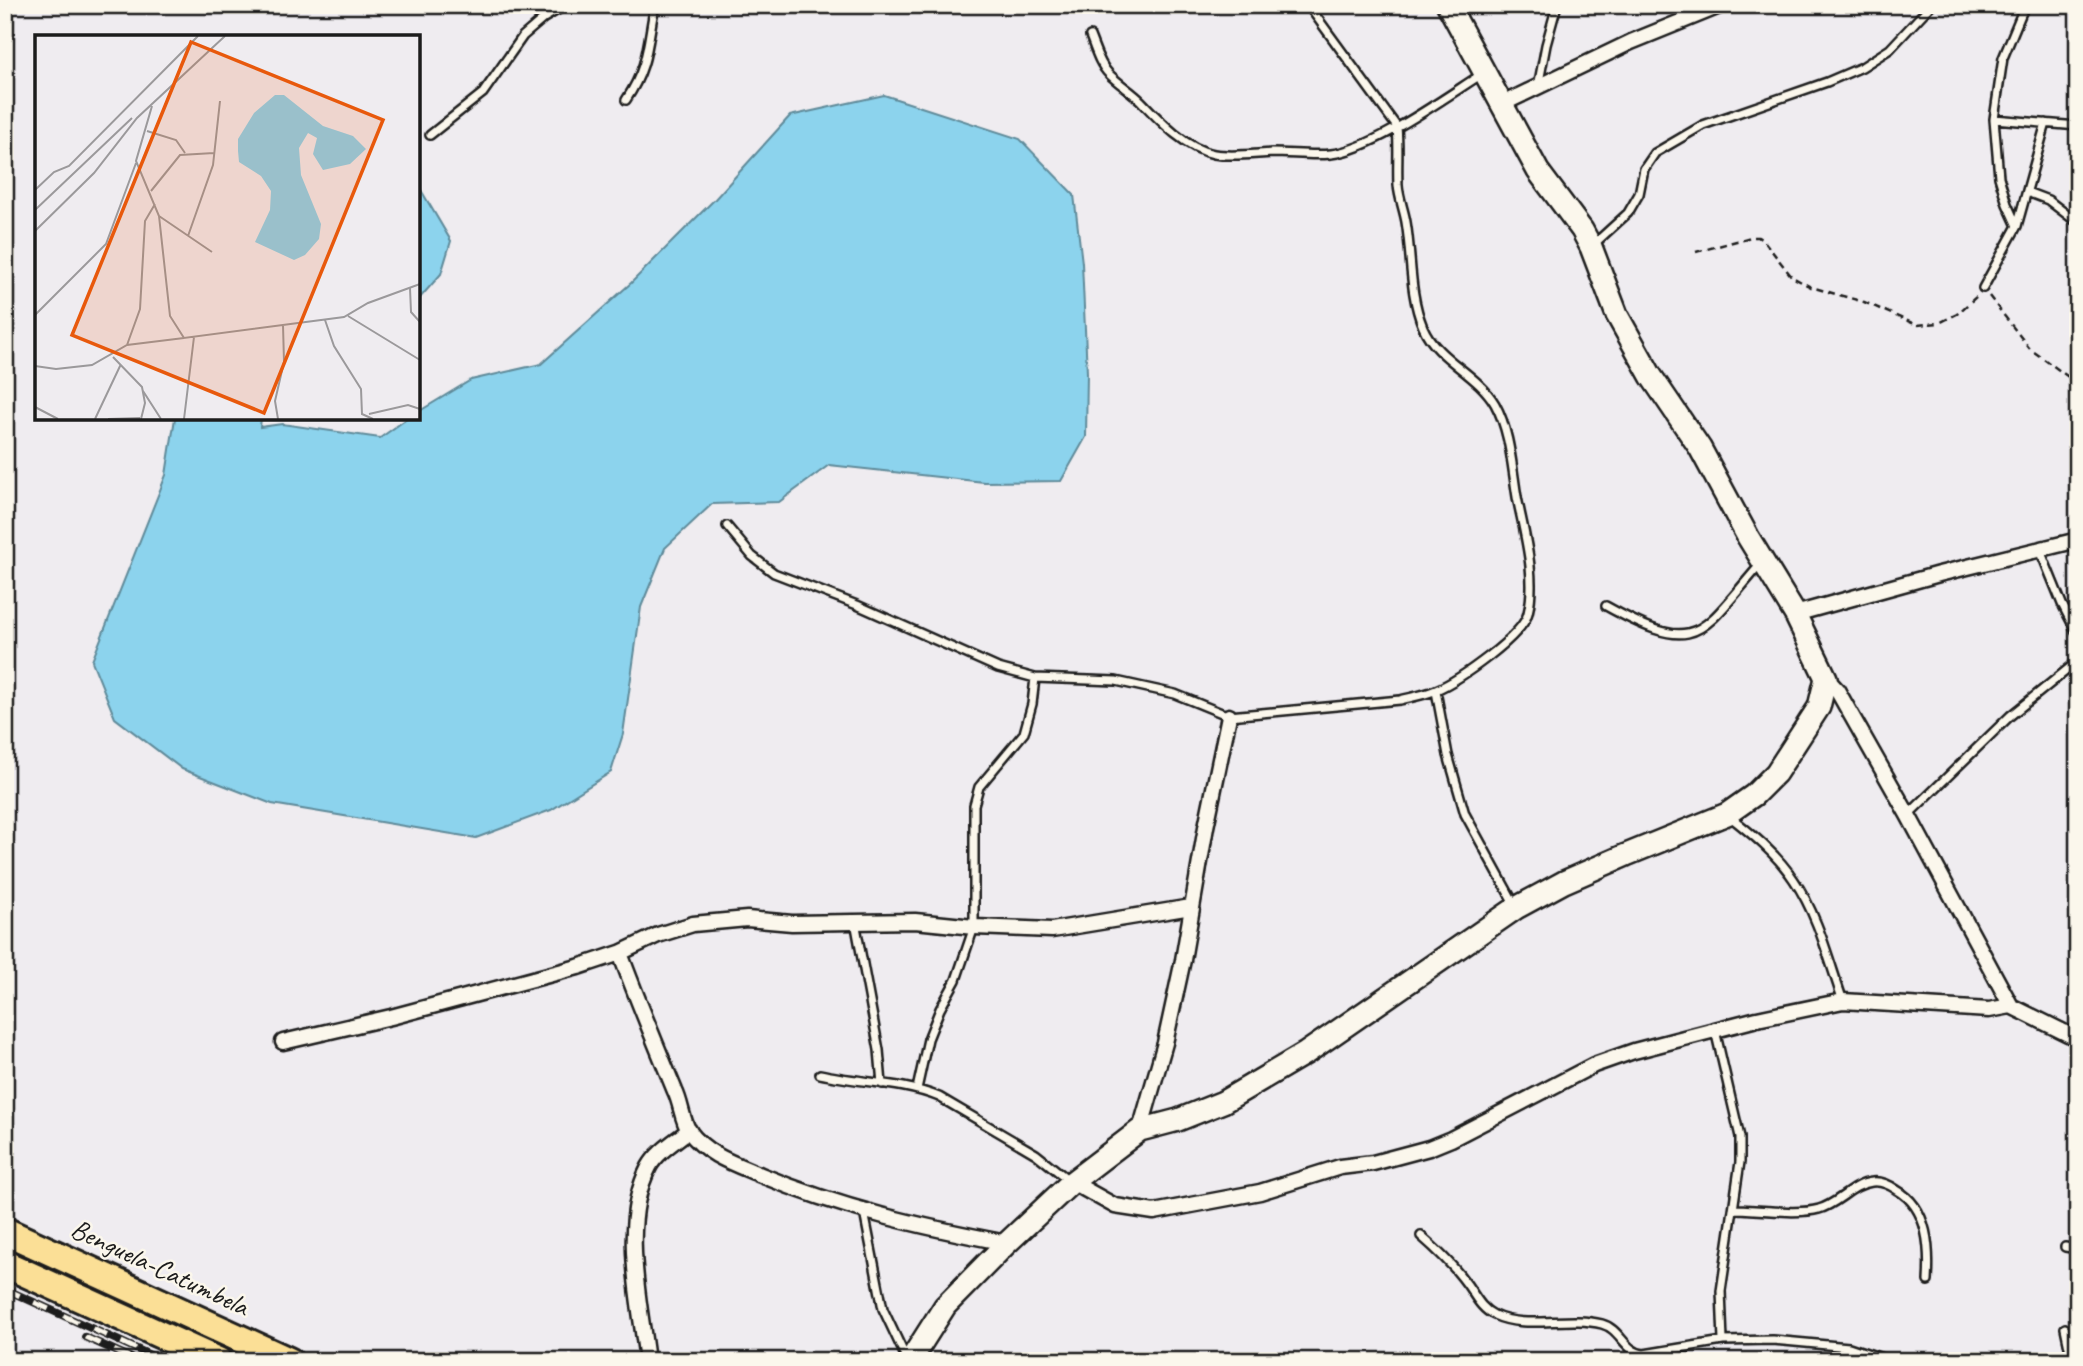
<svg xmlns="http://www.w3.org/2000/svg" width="2083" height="1366" font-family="Caveat,sans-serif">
  <rect width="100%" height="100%" fill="#efecf0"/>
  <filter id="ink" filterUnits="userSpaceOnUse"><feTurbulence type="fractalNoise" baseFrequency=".0143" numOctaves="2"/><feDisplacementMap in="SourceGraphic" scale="14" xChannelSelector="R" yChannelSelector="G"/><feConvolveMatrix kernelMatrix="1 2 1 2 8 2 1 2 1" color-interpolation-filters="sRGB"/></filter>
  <g filter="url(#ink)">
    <!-- water -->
    <path fill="#8cd3ed" stroke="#5f8a99" stroke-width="2" d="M884,95L1020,139L1074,195L1082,263L1087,373L1086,437L1061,481L984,482L829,465L779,502L712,504L665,548L641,607L623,734L611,772L551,810L476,838L272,804L182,769L115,718L92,661L166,475L175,418H261L260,427L282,424L380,438L408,418H418V412L471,380L541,364L631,283L715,199L790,116Z
      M418,185L451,241L441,274L418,300Z"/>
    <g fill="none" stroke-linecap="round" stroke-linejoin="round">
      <defs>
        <path id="lane" d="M1090,36C1095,48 1099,64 1109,74C1119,84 1131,91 1141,101C1160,121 1186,149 1214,154C1233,157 1253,154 1272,153C1292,153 1312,156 1331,154C1374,149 1444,98 1482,74
          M1538,87L1546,45L1557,5
          M626,100C649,66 647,44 655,5
          M1994,119L2078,126
          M430,135L483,93L523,36L544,18L566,5
          M2027,192L2048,200L2078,223
          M2017,226L2007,204L1999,177L1994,119L2003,58L2025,5
          M1594,244L1628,213L1639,194L1644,169L1655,153L1703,125L1827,82L1862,67L1890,49L1931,5
          M1983,288L2017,226L2046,123
          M727,526L752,556L774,573L857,605L998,668L1035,678L1116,681L1175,694L1229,716L1400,700C1412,697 1425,695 1436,690C1459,680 1523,636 1528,613C1537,576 1524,533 1517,497C1512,467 1510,431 1495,404C1477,373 1437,360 1423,327C1409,294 1412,256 1406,222C1404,210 1399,198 1398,185C1397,166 1399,147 1397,127L1308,5
          M2040,550L2062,604L2078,635
          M1606,606C1698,657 1699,635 1760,565
          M1436,691L1448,755L1465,814L1516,907
          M1728,815C1752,834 1777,854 1794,880C1818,915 1829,961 1843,1001
          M1908,815L2010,716L2078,661
          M855,921L879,1050L882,1084
          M1715,1030L1740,1137V1162L1721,1291L1723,1341
          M820,1074C860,1083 902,1082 939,1097L1036,1154L1071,1182
          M917,1089L928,1039L940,1009L956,980L974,927V805L979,787L1024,733L1032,704L1035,678
          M1733,1209C1756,1209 1799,1215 1819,1209C1838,1204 1852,1184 1872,1182C1880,1181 1890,1185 1897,1190C1929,1208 1930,1250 1928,1281
          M864,1212L883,1309L907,1360
          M1421,1236C1437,1250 1453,1265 1466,1283C1475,1295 1480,1308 1494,1315C1525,1330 1568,1315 1602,1324C1621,1329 1624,1352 1644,1354L1723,1341L1773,1340L1849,1347L1891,1361
          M2065,1247L2078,1249
          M2065,1328L2072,1361"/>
        <path id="street" d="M1502,104L1631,42L1722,5
          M1795,614L1939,574L2078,540
          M1826,678L1837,690L1908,815L2011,1006L2078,1039
          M620,953C637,999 656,1045 675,1091C681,1103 682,1120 689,1131C706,1155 735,1164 761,1175C840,1208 922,1227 1007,1243
          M283,1042L391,1017L578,967L620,953L658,935L693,924L747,919L792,923L915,921L974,927L1052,930L1191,907
          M1140,1130L1165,1043L1183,960L1206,827L1229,716
          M1072,1182L1115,1206L1154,1212L1260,1192L1340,1167L1373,1163L1429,1148L1451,1139L1594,1065L1634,1051L1757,1019L1843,1001L1989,1010L2011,1006
          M5,1361H6
          M647,1361C640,1302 620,1222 649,1167C657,1152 676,1141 689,1130"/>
        <path id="secondary" d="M910,1361L945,1306L1007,1243L1072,1182L1140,1130L1178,1120L1223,1102L1306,1053L1516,908L1564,882L1626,855L1727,814L1754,795L1776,773L1819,707L1826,678L1795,614L1748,537L1700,448L1651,376L1617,315L1591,247L1582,230L1538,171L1448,5"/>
        <path id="highway" d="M5,1231L289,1361
          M5,1264L218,1361"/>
      </defs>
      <!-- lane casing -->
      <use href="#lane" stroke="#1c1c1c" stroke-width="12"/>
      <!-- street casing -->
      <use href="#street" stroke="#1c1c1c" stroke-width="19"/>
      <!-- secondary casing -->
      <use href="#secondary" stroke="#1c1c1c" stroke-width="26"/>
      <!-- highway casing -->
      <use href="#highway" stroke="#1c1c1c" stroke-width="32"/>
      <!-- path -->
      <path stroke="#1c1c1c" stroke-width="2.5" stroke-dasharray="7 5" stroke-linecap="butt" d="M1696,252L1751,237H1758L1764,241L1792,277L1811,287L1864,302L1917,325L1939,323L1957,314L1977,296
        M1989,296L2030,349L2078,384"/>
      <!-- lane -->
      <use href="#lane" stroke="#fbf7ec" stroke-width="7"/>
      <!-- street -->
      <use href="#street" stroke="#fbf7ec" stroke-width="14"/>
      <!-- secondary -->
      <use href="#secondary" stroke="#fbf7ec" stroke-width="21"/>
      <!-- highway -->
      <use href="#highway" stroke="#fbdf96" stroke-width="26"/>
      <defs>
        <path id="rail" d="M5,1289L163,1361
          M85,1337L138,1361"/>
      </defs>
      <!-- rail casing -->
      <use href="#rail" stroke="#1c1c1c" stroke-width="8"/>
      <!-- rail -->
      <use href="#rail" stroke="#fbf7ec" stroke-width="5" stroke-dasharray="16" stroke-linecap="butt"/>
    </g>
  </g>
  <g text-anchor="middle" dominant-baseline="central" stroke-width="5" stroke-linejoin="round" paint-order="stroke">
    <!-- street labels -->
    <g font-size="28" fill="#1c1c1c" stroke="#fbf7ec">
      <text transform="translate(160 1267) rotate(25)">Benguela-Catumbela</text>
    </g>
  </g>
  <!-- overview -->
  <g transform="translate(35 35)">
    <rect width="385" height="385" fill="#efecf0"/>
    <path d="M240,60H249L288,91L318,101L331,114L315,129L288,135L278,119L282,103L273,98L264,113L266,140L286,189L284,204L270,220L259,225L220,207L235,175L236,156L226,141L204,127L203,116V104L219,78Z" fill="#8cd3ed"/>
    <path fill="none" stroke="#9b999b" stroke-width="2" d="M117,71L101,126L124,181L135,281L149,303L309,282L333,268L385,249M112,96L141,105L150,118M0,155L19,137L34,131L163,1M116,156L145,120L179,118M0,175L97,83M124,181L177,217M0,196L59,138L102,83L190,1M153,201L178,130L185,66M375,253L376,277L385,287M0,280L71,209L101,128M313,281L385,325M290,285L299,311L326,354L327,379L338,384M92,310L105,274L110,186L120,169M78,322L107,352L110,368L106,384M0,331L21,334L57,330L92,310L149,303M108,356L126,384M0,372L23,384M334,379L373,370L385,374M60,384L86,329M73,384L105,383M149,384L159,302M243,384L240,366L249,327L248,290"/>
    <path fill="#e8590c" fill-opacity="0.15" stroke="#e8590c" stroke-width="3.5" d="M156,7L348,85L229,378L37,300Z"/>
    <rect width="385" height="385" fill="none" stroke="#1c1c1c" stroke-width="3.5"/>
  </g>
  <!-- margin -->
  <rect width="2083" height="1366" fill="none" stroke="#fbf7ec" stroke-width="28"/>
  <rect x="14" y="14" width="2055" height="1338" fill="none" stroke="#1c1c1c" stroke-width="2.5" filter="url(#ink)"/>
</svg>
